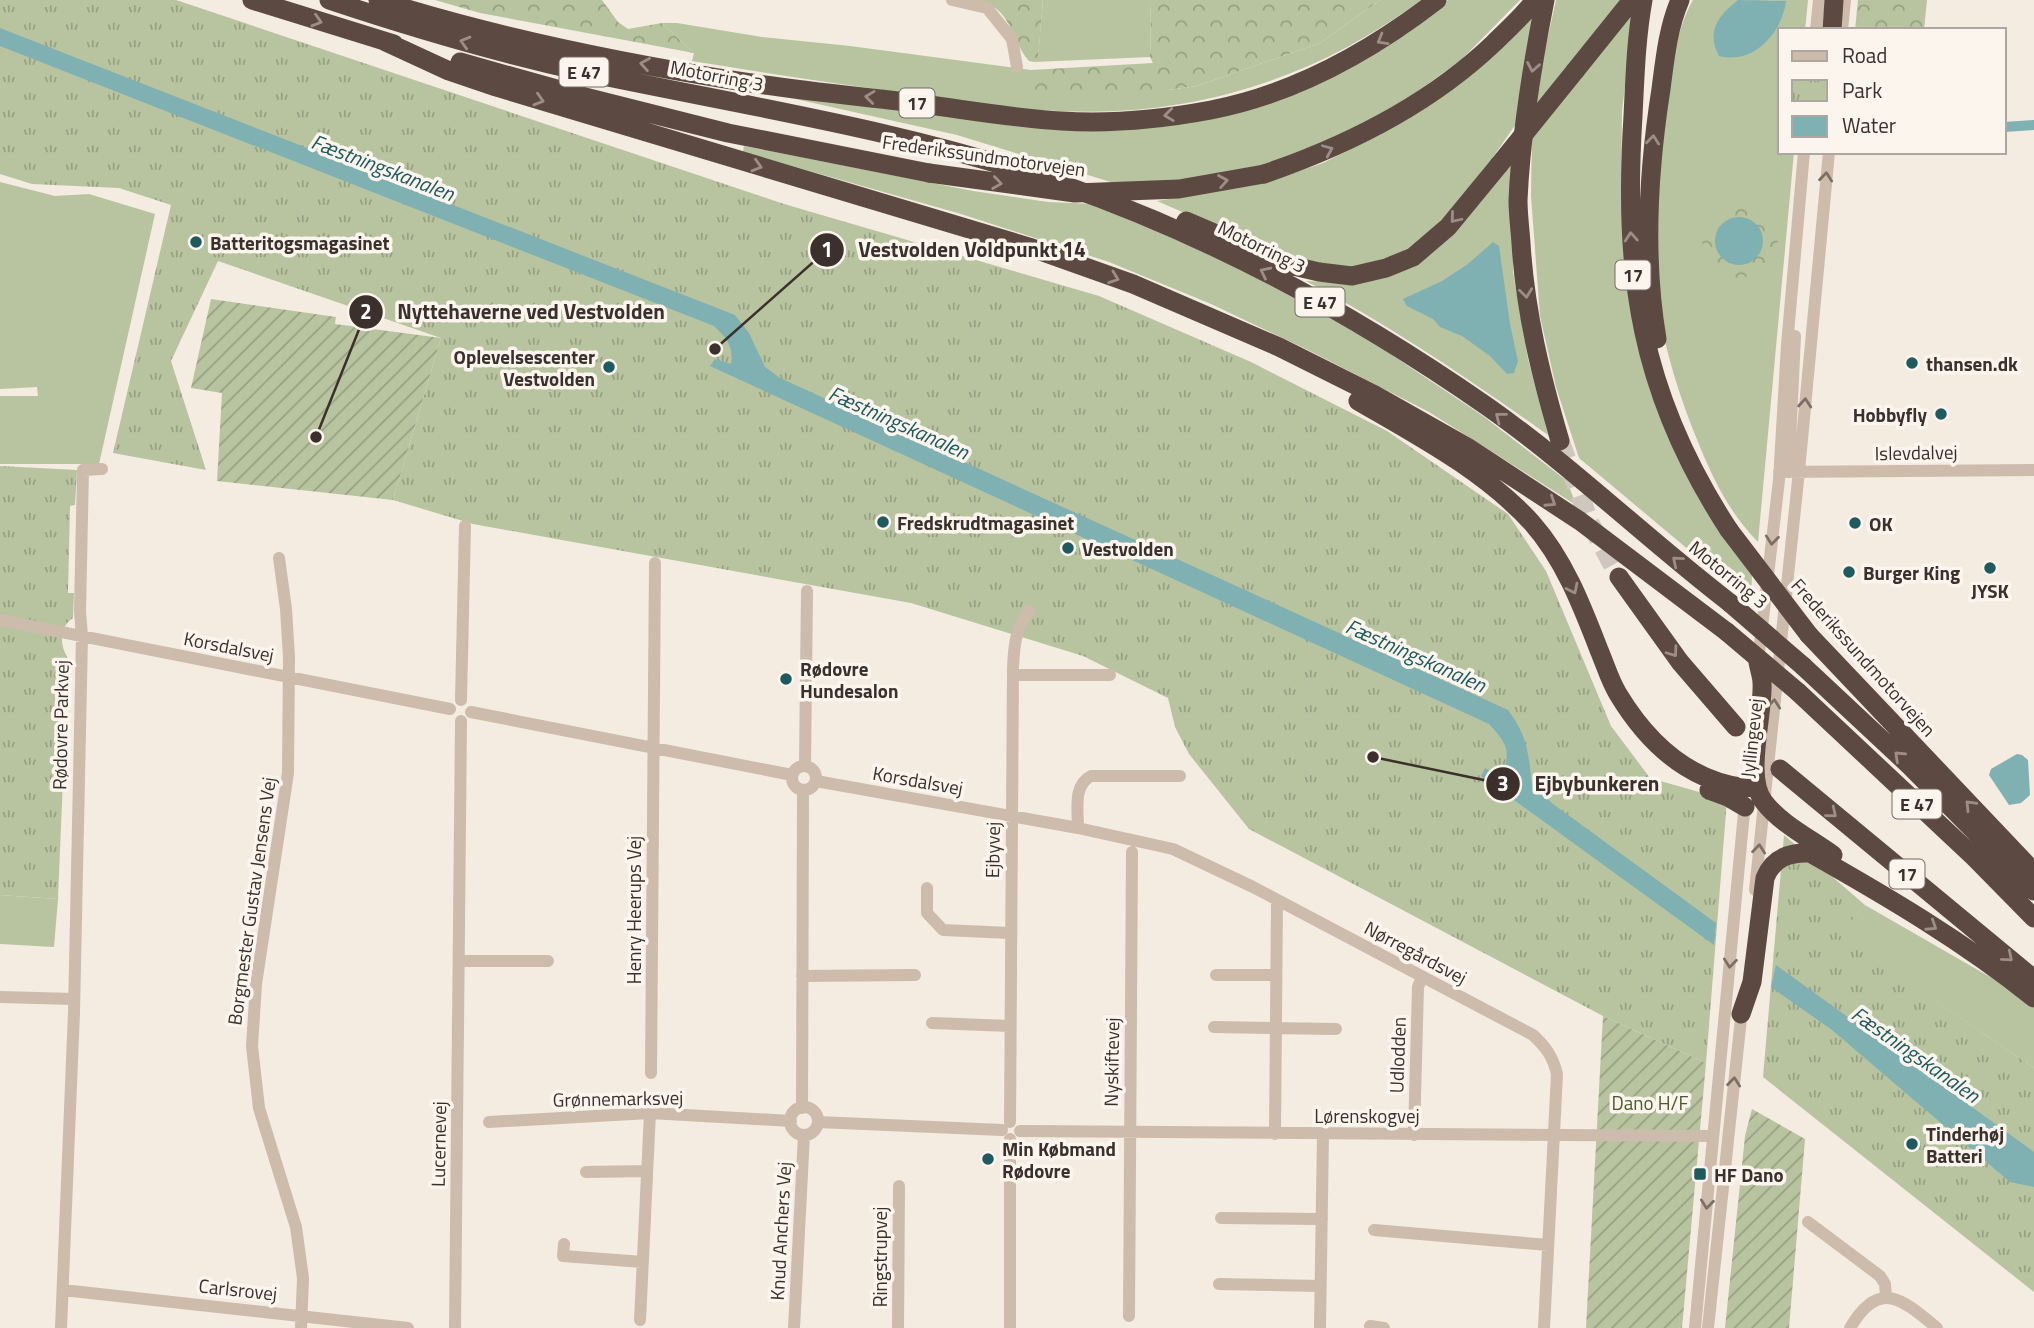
<svg xmlns="http://www.w3.org/2000/svg" width="2034" height="1328" font-family="'Titillium Web',sans-serif">
  <defs>
    <pattern id="forest-crowns" width="20" height="18" patternUnits="userSpaceOnUse" patternTransform="scale(1.75)"><rect width="20" height="18" fill="#b8c4a0"/><path d="M2 6a3 3 0 1 1 6 0M12 15a3 3 0 1 1 6 0" fill="none" stroke="#97a083"/></pattern>
    <pattern id="park-tufts" width="24" height="20" patternUnits="userSpaceOnUse" patternTransform="scale(1.75)"><rect width="24" height="20" fill="#b8c4a0"/><path d="M3 7l-1-3M5 7V3M7 7l1-3M15 17l-1-3M17 17v-4M19 17l1-3" fill="none" stroke="#97a083"/></pattern>
    <pattern id="garden-furrows" width="10" height="10" patternUnits="userSpaceOnUse" patternTransform="scale(1.75)"><rect width="10" height="10" fill="#b8c4a0"/><path d="M-1 1l2-2M0 10L10 0M9 11l2-2" fill="none" stroke="#97a083"/></pattern>
  </defs>
  <rect width="100%" height="100%" fill="#f4ebe1"/>
  <!-- grass -->
  <path fill="#b8c4a0" d="M1043,0H1151L1150,57L1034,62L1038,57Z
    M1380,0H1421C1315,79 1191,118 1059,111C1010,109 961,101 912,94C838,84 765,73 692,61L694,53L662,23H677L762,37L850,46L1031,70V90H1168L1197,86L1320,43Z
    M1448,0H1520L1461,60L1396,107L1348,135L1263,167L1171,181L1114,183L957,135L764,92L1062,127L1214,116L1406,33Z
    M1556,0H1622L1536,107L1541,68Z
    M1693,0H1808L1805,30H1780V152H1794L1758,542C1729,512 1714,481 1698,442C1680,398 1665,352 1658,304C1649,240 1656,172 1666,108C1671,72 1675,32 1693,0Z
    M1634,9L1622,111L1621,203L1633,321L1752,575L1751,602L1579,458L1556,387L1540,316L1531,196L1532,134Z
    M1536,10L1520,118L1491,160L1442,221L1407,252L1347,269L1293,260L1157,201L1266,182L1323,163L1381,134Z
    M744,146L973,191L1048,202L1095,204L1164,232L1244,271L1365,337L1483,416L1567,481L1576,505L1429,412L1310,351L1211,304L1109,262L961,214L743,152Z
    M1514,156L1513,272L1528,359L1548,435C1469,379 1391,326 1306,281L1349,283L1381,276Z
    M0,182L55,196L89,194L155,214L99,464H0V396H38L37,387L0,389Z
    M0,895L58,899L54,947L0,944Z
    M1865,905L1997,981L2034,1008V1068L1838,935Z"/>
  <!-- forest -->
  <path fill="url(#forest-crowns)" fill-rule="evenodd" d="M435,0H602L618,22L628,29L662,23L694,53L480,13Z
    M971,0H1043L1038,58L1034,62L1029,61C1014,45 1012,17 992,6C986,3 977,2 971,0Z
    M1151,0H1380L1320,43L1197,86L1168,90L1031,91V70L1153,63L1150,57Z
    M1858,0H1927L1924,30H1855Z
    M1745,202C1751,205 1759,207 1765,211C1777,221 1783,248 1772,260C1734,306 1680,251 1712,217C1715,213 1719,208 1723,206C1730,204 1738,203 1745,202ZM1755,223L1762,234V246L1715,247V235L1721,224Z"/>
  <!-- park -->
  <path fill="url(#park-tufts)" d="M0,0H176L784,204L1099,296L1251,362L1387,431L1508,514L1546,571L1611,726L1650,778L1727,800L1706,1063L1603,1016L1249,829L1189,754L1175,727L1168,698L1083,656L911,603L473,524L393,500L441,338L218,261L171,361L206,470L113,453L171,205L119,188L32,184L0,174Z
    M0,466L77,470L75,505L70,506L68,593H74L73,618C58,628 60,645 68,659L58,899L0,895Z
    M1784,835L1865,905L1839,935L2034,1068V1292L1763,1077Z"/>
  <!-- garden -->
  <path fill="url(#garden-furrows)" d="M211,299L336,317L335,324L441,338L393,500L217,481L222,393L191,388Z
    M1603,1016L1706,1063L1682,1328H1586Z
    M1752,1109L1805,1139L1789,1328H1725L1745,1136Z"/>
  <!-- water -->
  <path fill="#7fb0b2" d="M1738,0L1786,1C1782,33 1754,65 1719,56C1706,31 1718,16 1738,0Z
    M0,28L735,315L749,333L765,367L780,378L1508,710C1528,737 1528,752 1532,784L1553,804L1716,923L1714,945L1481,776L1485,768L1501,777C1512,752 1507,743 1489,724L710,366L715,359L731,364C734,347 726,337 714,326L0,46Z
    M1715 241a24 24 0 1 1 48 0a24 24 0 1 1-48 0Z
    M1493,242L1499,246L1510,324L1518,361L1514,373L1507,374L1490,356L1462,336L1440,327L1433,319L1407,306L1403,299L1442,281L1468,264Z
    M2017,754L2022,755L2028,760L2030,795L2021,803L2009,805L1989,775L1991,769Z
    M1776,965L2034,1152V1187L2010,1182L1832,1030L1771,987Z"/>
  <g fill="none" stroke-linecap="round" stroke-linejoin="round">
    <!-- canal -->
    <path stroke="#7fb0b2" stroke-width="10" d="M2004,127L2034,125"/>
    <!-- highway-tunnel -->
    <path stroke="#cfc6bd" stroke-width="19" stroke-dasharray="19 10" stroke-linecap="butt" d="M1560,441L1590,523L1619,577"/>
    <!-- minor -->
    <path stroke="#cdbbac" stroke-width="12" d="M952,0L987,8L1012,39L1017,67
      M1816,30L1819,0
      M1842,30L1845,0
      M1795,336L1789,463L1799,471
      M1779,472L2034,470
      M279,558L286,609L289,657L288,773L256,984L252,1046L259,1108L296,1227L303,1278L301,1328
      M0,620L450,709
      M1758,662L1779,480L1787,345L1804,152
      M1013,675H1110
      M461,700L465,526
      M471,712L792,775
      M805,765L807,591
      M792 778a12 12 0 1 1 24 0a12 12 0 1 1-24 0Z
      M816,781L1078,828L1173,849L1253,887L1533,1035C1546,1047 1553,1057 1557,1074L1544,1328
      M1078,828C1078,809 1073,785 1091,776H1180
      M927,888V913L943,930L1010,933
      M1755,890L1799,471L1829,152
      M459,961H548
      M1216,975H1276
      M802,976L915,975
      M0,997L74,999
      M932,1023L1010,1026
      M1214,1027L1336,1029
      M651,1073L655,563
      M790 1121a14 14 0 1 1 28 0a14 14 0 1 1-28 0Z
      M802,1108L803,790
      M489,1122L650,1113L791,1121
      M818,1122L1002,1130
      M1010,1122L1013,668C1014,646 1015,629 1029,611
      M1020,1131L1713,1136
      M1275,1134L1277,900
      M1414,1135L1418,987L1422,977
      M1010,1139V1328
      M586,1172L647,1171
      M1221,1218L1322,1219
      M1808,1222L1880,1276L1885,1284L1886,1297
      M1374,1230L1548,1245
      M564,1244L563,1256L643,1262
      M1219,1284L1320,1286
      M63,1290L408,1328
      M1129,1316L1132,852
      M640,1320L650,1113
      M1370,1326L1384,1328
      M61,1328L74,1012L82,637L80,611L83,470L102,469
      M455,1328L461,721
      M794,1328L804,1135
      M898,1328L899,1186
      M1320,1328L1323,1134
      M1695,1328L1745,802
      M1708,1328L1742,1009
      M1850,1328C1879,1278 1902,1299 1937,1328"/>
    <!-- highway -->
    <path stroke="#5c4a42" stroke-width="19" d="M252,0L394,44
      M329,0C413,28 498,53 584,72C744,106 906,130 1061,184C1213,237 1356,315 1488,407C1573,467 1648,540 1730,603
      M378,0C495,37 622,63 744,82C795,90 846,95 898,101C952,107 1007,118 1062,121C1110,124 1163,119 1211,110C1294,94 1371,51 1437,0
      M1545,0C1532,66 1521,133 1518,200C1518,214 1520,229 1521,243C1525,311 1541,376 1560,441
      M1643,0C1636,39 1635,77 1633,116C1623,276 1640,394 1729,530
      M1832,30L1834,0
      M384,41L449,71L496,87L1029,247L1133,284L1279,347L1375,395L1467,447L1580,521L1727,632
      M460,62L585,97L728,133L929,173
      M1575,71L1632,0
      M1264,174C1349,145 1429,105 1494,43C1508,29 1523,16 1535,0
      M1186,221L1289,265L1319,272L1352,276L1386,268L1413,257L1448,227L1499,165
      M1657,339C1643,256 1648,172 1661,89C1665,58 1668,28 1680,0
      M1358,401C1418,436 1485,471 1532,523C1564,559 1582,606 1599,650C1605,664 1610,681 1618,694C1647,742 1688,781 1746,788
      M1619,577L1680,662L1736,727
      M1809,635L2034,872
      M1758,662C1759,669 1762,676 1762,683C1764,714 1744,777 1764,802C1781,824 1811,839 1833,855
      M1803,666L1910,766L2034,891
      M1798,692L1974,857L2034,918
      M1780,769L2034,979
      M1709,790L1728,797L1745,807
      M1741,1014L1752,982L1765,878C1773,858 1789,852 1810,853C1888,897 1964,942 2034,998"/>
    <!-- highway-bridge -->
    <path stroke="#5c4a42" stroke-width="19" d="M1499,165L1575,71
      M929,173L1075,193L1179,189L1264,174
      M1729,530L1809,635
      M1730,603L1803,666
      M1727,632L1798,692"/>
  </g>
  <!-- one-way arrows -->
  <defs><path id="oneway-chevron" d="M-2-3.5L2.5 0L-2 3.5" fill="none" stroke-width="1.6" stroke-linecap="round" stroke-linejoin="round" transform="scale(1.75)"/></defs>
  <g stroke="#9c8e87">
    <use href="#oneway-chevron" transform="translate(317 21) rotate(17)"/>
    <use href="#oneway-chevron" transform="translate(1382 40) rotate(150)"/>
    <use href="#oneway-chevron" transform="translate(465 42) rotate(-164)"/>
    <use href="#oneway-chevron" transform="translate(645 64) rotate(-170)"/>
    <use href="#oneway-chevron" transform="translate(1533 67) rotate(100)"/>
    <use href="#oneway-chevron" transform="translate(870 97) rotate(-173)"/>
    <use href="#oneway-chevron" transform="translate(539 100) rotate(17)"/>
    <use href="#oneway-chevron" transform="translate(1169 115) rotate(173)"/>
    <use href="#oneway-chevron" transform="translate(1653 140) rotate(-84)"/>
    <use href="#oneway-chevron" transform="translate(1328 150) rotate(-23)"/>
    <use href="#oneway-chevron" transform="translate(757 166) rotate(17)"/>
    <use href="#oneway-chevron" transform="translate(1223 181) rotate(-10)"/>
    <use href="#oneway-chevron" transform="translate(997 183) rotate(8)"/>
    <use href="#oneway-chevron" transform="translate(1455 218) rotate(130)"/>
    <use href="#oneway-chevron" transform="translate(1631 237) rotate(-94)"/>
    <use href="#oneway-chevron" transform="translate(1265 272) rotate(-154)"/>
    <use href="#oneway-chevron" transform="translate(1114 278) rotate(20)"/>
    <use href="#oneway-chevron" transform="translate(1526 293) rotate(83)"/>
    <use href="#oneway-chevron" transform="translate(1500 417) rotate(-142)"/>
    <use href="#oneway-chevron" transform="translate(1551 502) rotate(33)"/>
    <use href="#oneway-chevron" transform="translate(1677 561) rotate(-140)"/>
    <use href="#oneway-chevron" transform="translate(1573 589) rotate(64)"/>
    <use href="#oneway-chevron" transform="translate(1673 652) rotate(54)"/>
    <use href="#oneway-chevron" transform="translate(1899 756) rotate(-137)"/>
    <use href="#oneway-chevron" transform="translate(1970 805) rotate(-134)"/>
    <use href="#oneway-chevron" transform="translate(1832 813) rotate(39)"/>
    <use href="#oneway-chevron" transform="translate(1932 926) rotate(33)"/>
    <use href="#oneway-chevron" transform="translate(2008 957) rotate(40)"/>
  </g>
  <g stroke="#7d6f65">
    <use href="#oneway-chevron" transform="translate(1826 177) rotate(-84)"/>
    <use href="#oneway-chevron" transform="translate(1805 403) rotate(-85)"/>
    <use href="#oneway-chevron" transform="translate(1772 540) rotate(96)"/>
    <use href="#oneway-chevron" transform="translate(1774 704) rotate(-84)"/>
    <use href="#oneway-chevron" transform="translate(1759 849) rotate(-84)"/>
    <use href="#oneway-chevron" transform="translate(1730 963) rotate(96)"/>
    <use href="#oneway-chevron" transform="translate(1734 1082) rotate(-84)"/>
    <use href="#oneway-chevron" transform="translate(1707 1204) rotate(96)"/>
  </g>
  <!-- markers -->
  <g fill="#1f5a5e" stroke="#fbf5ee" stroke-width="2.5">
    <circle cx="196" cy="242" r="7"/>
    <circle cx="1912" cy="363" r="7"/>
    <circle cx="609" cy="367" r="7"/>
    <circle cx="1941" cy="414" r="7"/>
    <circle cx="883" cy="522" r="7"/>
    <circle cx="1855" cy="523" r="7"/>
    <circle cx="1068" cy="548" r="7"/>
    <circle cx="1990" cy="568" r="7"/>
    <circle cx="1849" cy="572" r="7"/>
    <circle cx="786" cy="679" r="7"/>
    <circle cx="1912" cy="1144" r="7"/>
    <circle cx="988" cy="1159" r="7"/>
    <rect x="1693" y="1167" width="14" height="14" rx="3.5"/>
  </g>
  <g text-anchor="middle" dominant-baseline="central" stroke-width="7" stroke-linejoin="round" paint-order="stroke">
    <!-- shield labels -->
    <g fill="#fbf5ee" stroke="#756b66" stroke-width="2">
      <rect x="559.5" y="57.5" width="49" height="29" rx="5"/>
      <rect x="899.5" y="88.5" width="35" height="29" rx="5"/>
      <rect x="1615.5" y="260.5" width="35" height="29" rx="5"/>
      <rect x="1295.5" y="287.5" width="49" height="29" rx="5"/>
      <rect x="1892.5" y="789.5" width="49" height="29" rx="5"/>
      <rect x="1889.5" y="859.5" width="35" height="29" rx="5"/>
    </g>
    <g font-size="18" font-weight="bold" fill="#3b302b">
      <text x="584" y="72">E 47</text>
      <text x="917" y="103">17</text>
      <text x="1633" y="275">17</text>
      <text x="1320" y="302">E 47</text>
      <text x="1917" y="804">E 47</text>
      <text x="1907" y="874">17</text>
    </g>
    <!-- street labels -->
    <g font-size="19" fill="#3b302b" stroke="#fbf5ee">
      <text transform="translate(717 75) rotate(11)">Motorring 3</text>
      <text transform="translate(984 155) rotate(8)">Frederikssundmotorvejen</text>
      <text transform="translate(1262 246) rotate(26)">Motorring 3</text>
      <text transform="translate(1916 452) rotate(-1)">Islevdalvej</text>
      <text transform="translate(1729 574) rotate(39)">Motorring 3</text>
      <text transform="translate(229 646) rotate(11)">Korsdalsvej</text>
      <text transform="translate(1864 657) rotate(48)">Frederikssundmotorvejen</text>
      <text transform="translate(60 725) rotate(-89)">Rødovre Parkvej</text>
      <text transform="translate(1751 738) rotate(-84)">Jyllingevej</text>
      <text transform="translate(918 780) rotate(10)">Korsdalsvej</text>
      <text transform="translate(992 850) rotate(-89)">Ejbyvej</text>
      <text transform="translate(251 901) rotate(-82)">Borgmester Gustav Jensens Vej</text>
      <text transform="translate(633 910) rotate(-90)">Henry Heerups Vej</text>
      <text transform="translate(1416 952) rotate(28)">Nørregårdsvej</text>
      <text transform="translate(1397 1055) rotate(-88)">Udlodden</text>
      <text transform="translate(1111 1062) rotate(-89)">Nyskiftevej</text>
      <text transform="translate(618 1098) rotate(-1)">Grønnemarksvej</text>
      <text x="1367" y="1115">Lørenskogvej</text>
      <text transform="translate(438 1144) rotate(-89)">Lucernevej</text>
      <text transform="translate(780 1231) rotate(-87)">Knud Anchers Vej</text>
      <text transform="translate(879 1257) rotate(-90)">Ringstrupvej</text>
      <text transform="translate(238 1289) rotate(6)">Carlsrovej</text>
    </g>
    <!-- poi labels -->
    <g font-size="19" font-weight="bold" fill="#3b302b" stroke="#fbf5ee" text-anchor="start">
      <text x="210" y="242">Batteritogsmagasinet</text>
      <text x="595" y="356" text-anchor="end">Oplevelsescenter<tspan x="595" dy="22">Vestvolden</tspan></text>
      <text x="1926" y="363">thansen.dk</text>
      <text x="1927" y="414" text-anchor="end">Hobbyfly</text>
      <text x="897" y="522">Fredskrudtmagasinet</text>
      <text x="1869" y="523">OK</text>
      <text x="1082" y="548">Vestvolden</text>
      <text x="1863" y="572">Burger King</text>
      <text x="1990" y="590" text-anchor="middle">JYSK</text>
      <text x="800" y="668">Rødovre<tspan x="800" dy="22">Hundesalon</tspan></text>
      <text x="1926" y="1133">Tinderhøj<tspan x="1926" dy="22">Batteri</tspan></text>
      <text x="1002" y="1148">Min Købmand<tspan x="1002" dy="22">Rødovre</tspan></text>
      <text x="1714" y="1174">HF Dano</text>
    </g>
    <!-- park labels -->
    <g font-size="19" fill="#4a5a2e" stroke="#fbf5ee">
      <text x="1650" y="1102">Dano H/F</text>
    </g>
    <!-- water labels -->
    <g font-size="21" font-style="italic" fill="#1f5a5e" stroke="#fbf5ee">
      <text transform="translate(383 167) rotate(21)">Fæstningskanalen</text>
      <text transform="translate(899 422) rotate(24)">Fæstningskanalen</text>
      <text transform="translate(1416 655) rotate(24)">Fæstningskanalen</text>
      <text transform="translate(1916 1054) rotate(35)">Fæstningskanalen</text>
    </g>
  </g>
  <!-- callouts -->
  <path fill="none" stroke="#3b302b" stroke-width="2.5" d="M715 349L827 250M316 437L366 312M1373 757L1503 784"/>
  <g fill="#3b302b" stroke="#fbf5ee" stroke-width="2.5">
    <circle cx="715" cy="349" r="7"/>
    <circle cx="316" cy="437" r="7"/>
    <circle cx="1373" cy="757" r="7"/>
    <circle cx="827" cy="250" r="18"/>
    <circle cx="366" cy="312" r="18"/>
    <circle cx="1503" cy="784" r="18"/>
  </g>
  <g font-size="21" text-anchor="middle" font-weight="bold" fill="#fff">
    <text x="827" y="257">1</text>
    <text x="366" y="319">2</text>
    <text x="1503" y="791">3</text>
  </g>
  <g font-size="21" text-anchor="middle" font-weight="bold" fill="#3b302b" stroke="#fbf5ee" stroke-width="7" stroke-linejoin="round" paint-order="stroke">
    <text x="972" y="257">Vestvolden Voldpunkt 14</text>
    <text x="531" y="319">Nyttehaverne ved Vestvolden</text>
    <text x="1597" y="791">Ejbybunkeren</text>
  </g>
  <!-- legend -->
  <rect x="1778" y="28" width="228" height="126" fill="#fbf5ee" stroke="#aea6a0" stroke-width="2"/>
  <rect x="1792" y="51" width="35" height="10" fill="#cdbbac" stroke="#aea6a0" stroke-width="2"/>
  <text x="1842" y="63" font-size="21" fill="#3b302b">Road</text>
  <rect x="1792" y="80" width="35" height="21" fill="url(#park-tufts)" stroke="#aea6a0" stroke-width="2"/>
  <text x="1842" y="98" font-size="21" fill="#3b302b">Park</text>
  <rect x="1792" y="116" width="35" height="21" fill="#7fb0b2" stroke="#aea6a0" stroke-width="2"/>
  <text x="1842" y="133" font-size="21" fill="#3b302b">Water</text>
</svg>
